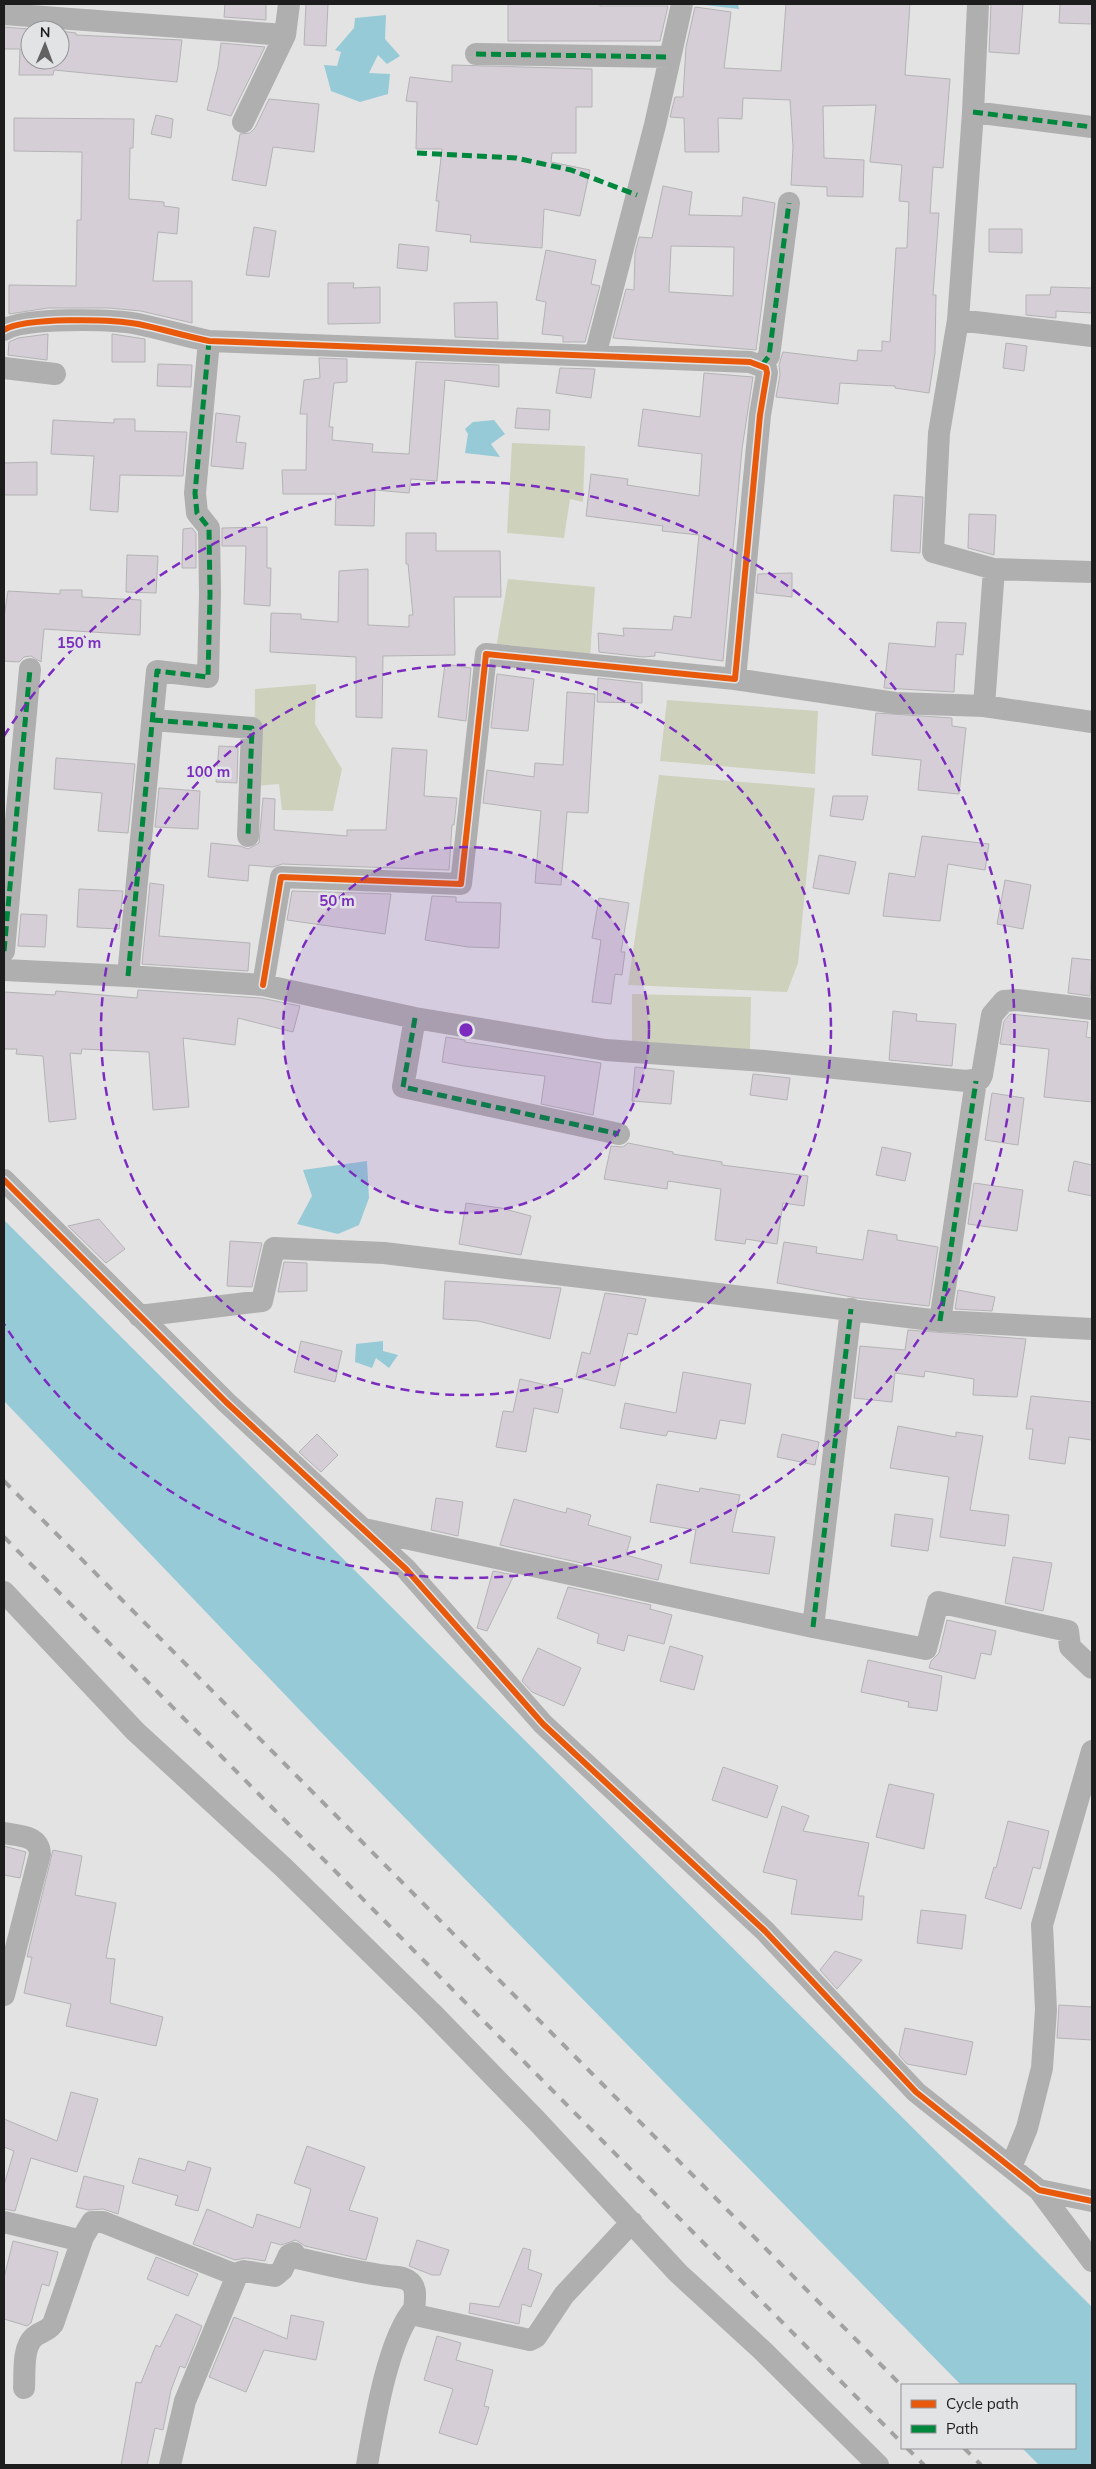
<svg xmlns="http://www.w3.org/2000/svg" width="1096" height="2469" font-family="Mulish,sans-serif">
  <rect width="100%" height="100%" fill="#e3e3e4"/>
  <!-- green -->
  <path fill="#ced2bc" d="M512,443L585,446L583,502L570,499L564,538L507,533Z
    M508,579L595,587L590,657L496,648Z
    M316,684L315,724L342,769L333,811L282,810L279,784L254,786L255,689Z
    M667,700L818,711L815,774L660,761Z
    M659,775L815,788L798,963L787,992L628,985Z
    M632,994L751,997L750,1050L632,1041Z"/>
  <!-- water -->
  <path fill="#96cad7" d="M696,4H738L739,9Z
    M386,15L385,39L400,56L387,64L378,55L369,73L390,74L388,94L360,102L331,91L324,65L337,66L341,52L335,50L354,28L355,18Z
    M494,420L505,434L491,444L500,457L465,453L468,434L465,429L473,422Z
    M367,1161L369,1198L359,1225L338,1234L297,1224L312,1196L303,1170Z
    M4,1220L1092,2307V2465H1039L1022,2448H1075V2385H961L314,1725L4,1401Z
    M383,1341V1351L398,1355L389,1368L376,1358L372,1368L355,1362L356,1344Z"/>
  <!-- building -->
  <path fill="#d6ced7" stroke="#b3b3b4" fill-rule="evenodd" d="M225,4H266V20L224,17Z
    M306,4H328L326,46L304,45Z
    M508,4H600V6H668L660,41H508Z
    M786,4H910L905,75L950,79L943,168L933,167L930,213H939L933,295H936L935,353L929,393L895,388V386L840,383L838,404L776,397L780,375L779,365L783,352L857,361L858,350L882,351V341L890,342L896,248H907L909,202L899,201L902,165L870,162L876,105L823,106L824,158L864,160L863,197L827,196V187L791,185L793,147L790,100L743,98L742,119L718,118L719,152H685L684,118L670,117L675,97H683L686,47L695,7L731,12L724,68L781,71Z
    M991,4H1023L1019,54L989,52Z
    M1060,4H1092V24L1059,23Z
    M4,27L42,30H30V60H60V31L76,33V35L182,40L177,82L54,70L53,75H19L20,49H4Z
    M221,43L265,47L231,116L207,110L218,67Z
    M452,65L592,69V107H576V153H552L551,162L590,170L580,216L544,209L542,248L470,242L471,235L436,231L439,201H436L442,149H416L417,102L406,101L410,77L452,82Z
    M269,99L319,104L314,152L273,147L266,186L232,180L240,134L250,133L255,128Z
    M156,115L173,119L171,138L151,134Z
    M14,118L134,119L133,148H130L129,199L164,202V206L179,208L177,234L158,232L153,281H192V323L141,311L109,308H48L9,314V285L76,286L77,220H81L82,152L14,151Z
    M663,186L692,192L689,215L742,216L743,197L775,203L756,350L613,338L626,289L634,290L635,253L639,237L652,238ZM671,246L734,247L733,296L669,292Z
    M254,227L276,231L269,277L246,275Z
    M989,229H1022V253L989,252Z
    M399,244L429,247L427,271L397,268Z
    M546,250L596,260L591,284L600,286L585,342H563V336L542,334L546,302L536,300Z
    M328,283H354L353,288L380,287V323L328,324Z
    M1051,287L1092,288V313L1056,311V318L1026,315V295H1050Z
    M497,302L498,339L455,337L454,303Z
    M48,334L47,360L8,355L9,342L18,338Z
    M112,334L145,339V362H112Z
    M1006,343L1027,346L1024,371L1003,368Z
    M319,358L347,359V382L334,383L329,427H333L332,440L373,444L372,452L409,454L416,362L499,365V387L445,380L437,481L411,479L409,493L375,490L374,526L335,525L336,494H283L282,470H306L307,414H300L304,380L320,378Z
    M158,364L192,365L191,387L157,386Z
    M560,368L595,369L591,398L556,393Z
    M704,373L753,377L742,449L723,661L655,652V656L643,657L599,652L598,633L624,636L623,628L672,630L674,616L691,618L699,535L662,531L663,526L586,516L591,474L628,479L627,485L699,496L702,454L638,446L643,409L700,417Z
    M517,408L550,410L549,430L515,428Z
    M216,413L240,416L236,442L246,443L243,469L211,466Z
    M114,419H135V431L187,432L183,476L120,475L118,512L90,510L94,456L51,454L53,420L114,423Z
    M37,462V495H4V463Z
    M894,495L923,497L920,553L891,551Z
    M969,514L996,515L994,555L968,548Z
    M267,527V568H271L270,606L244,604L246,546H222V528Z
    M192,528L196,533V568H182L183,529Z
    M406,533H436V551H500L501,597H454L455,655L383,656L382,718L356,717V657L270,652L271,613L301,614V619L338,622L339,571L368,569V625L409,627V615H413L408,564H406Z
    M127,555L158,556L156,593L126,592Z
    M792,573V597L756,593L758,574Z
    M60,590H82V597L141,600L140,635L44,629L41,662L31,656L24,657L19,662L4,661V617L8,591L60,594Z
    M937,622L966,623L963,655L956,654L954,692L884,688L889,643L935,647Z
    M445,664L471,668L466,721L438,717Z
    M497,674L534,679L528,731L491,728Z
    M598,678L642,683V703L597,702Z
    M567,692L595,694L588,813L567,812L561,885L535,883L541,811L483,803L487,770L534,777L535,763L563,765Z
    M876,713L952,718V726L966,728L959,794L918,790L921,760L872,755Z
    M219,746L238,747L237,783L216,782Z
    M392,748L427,750L424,796L457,798L454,825H452L449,870L282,864L273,867L249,865L248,881L208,877L211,843L240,846L248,849L259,843L263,798L275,799L274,830L347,836V830H386Z
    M56,758L135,764L128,833L98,831L102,793L54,789Z
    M159,788L200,791L198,829L155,827Z
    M833,796H868L863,820L830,816Z
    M922,836L989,844L985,870L948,864L940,921L883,916L889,873L915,877Z
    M819,855L856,862L849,894L813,888Z
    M1005,880L1031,885L1023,929L997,924Z
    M150,883L164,885L159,936L250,943L248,971L142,964Z
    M79,889L123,891L119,929L77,927Z
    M292,891L391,894L385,934L287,920Z
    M432,896L456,897V902L501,903L499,948L468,947L425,940Z
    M599,898L629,903L621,952H625L622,975L615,974L611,1004L592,1002L601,940L592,938Z
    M21,914L47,915L45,947L18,946Z
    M1072,958L1092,960L1090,996L1068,993Z
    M138,990L261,998L300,1006L293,1032L238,1018L235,1045L183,1038L189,1107L153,1110L149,1052L82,1049L81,1054L70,1053L76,1119L49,1122L43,1056L16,1054L17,1049H4V992L55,995L56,991L137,998Z
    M893,1011L917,1014L916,1021L956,1024L952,1066L889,1060Z
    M1010,1014L1088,1022L1086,1037L1092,1038V1102L1044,1097L1049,1049L1000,1044L1004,1021Z
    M446,1037L465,1040V1042L601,1063L593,1115L541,1104L545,1076L464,1066L442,1062Z
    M635,1067L674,1071L671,1104L632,1101Z
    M753,1074L790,1078L787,1100L750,1095Z
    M992,1093L1024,1098L1018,1145L985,1140Z
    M628,1143L673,1152V1154L722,1162V1165L808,1176L804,1206L783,1203L777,1244L746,1239L745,1244L715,1240L721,1189L668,1181L667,1189L604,1179L611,1146L623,1147Z
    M882,1147L911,1153L905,1181L876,1175Z
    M1074,1161L1092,1165V1196L1068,1191Z
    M974,1183L1023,1190L1017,1231L968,1224Z
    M466,1203L501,1208L531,1216L521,1255L459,1244Z
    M99,1219L125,1249L106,1263L68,1226Z
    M868,1230L897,1235V1240L938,1247L929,1306L857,1298L777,1283L784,1242L817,1247L816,1253L863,1260Z
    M230,1241L262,1243L252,1287L227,1286Z
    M284,1262L307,1263V1291L278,1292Z
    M445,1281L561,1288L550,1339L478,1321L443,1319Z
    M958,1290L995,1297L992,1311L955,1309Z
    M605,1293L646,1299L637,1335L628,1333L615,1386L576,1377L582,1352L590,1354Z
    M908,1330L1026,1339L1017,1397L973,1395L974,1379L925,1371L924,1377L895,1373L892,1402L854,1398L860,1346L905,1350Z
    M301,1341L342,1351L335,1382L294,1372Z
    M683,1372L751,1384L745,1424L720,1420L716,1439L668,1431L666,1436L620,1428L625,1403L676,1413Z
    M520,1379L563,1389L558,1413L534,1408L526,1452L496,1447L503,1411L513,1412Z
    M1031,1396L1092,1402V1440L1069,1437L1065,1464L1029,1459L1033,1429H1026Z
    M898,1426L956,1437V1432L983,1436L970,1510L1009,1515L1005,1546L940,1537L949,1477L890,1468Z
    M317,1434L338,1455L321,1472L299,1452Z
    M782,1434L819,1442L815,1465L777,1457Z
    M657,1484L699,1492L700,1488L740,1495L732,1532L775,1537L769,1574L690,1563L696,1530L650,1522Z
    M436,1498L463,1502L458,1536L431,1530Z
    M514,1499L566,1513L567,1508L591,1515L588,1525L631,1537L626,1555L662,1565L658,1580L500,1545Z
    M895,1514L933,1519L928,1551L891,1546Z
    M1013,1557L1052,1563L1043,1611L1005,1603Z
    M493,1571L514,1575L487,1631L477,1628Z
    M568,1587L651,1605L650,1609L672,1615L664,1644L628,1635L624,1651L597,1643L599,1634L557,1618Z
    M947,1620L996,1631L991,1655L981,1653L975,1679L929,1668L931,1661L939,1653Z
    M670,1646L703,1656L694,1690L660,1681Z
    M538,1648L581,1668L564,1706L532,1692L522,1681Z
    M868,1660L942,1676L937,1711L908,1707L909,1702L861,1692Z
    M723,1767L778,1786L767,1818L712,1800Z
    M889,1784L934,1794L924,1849L876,1837Z
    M782,1806L809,1816L803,1831L869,1843L858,1896H864L862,1920L791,1914L797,1880L763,1872Z
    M1008,1821L1049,1831L1040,1869L1033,1867L1021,1909L985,1898L994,1867L996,1868Z
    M4,1846L26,1852L20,1878L4,1875Z
    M53,1850L82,1856L75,1895L116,1903L106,1958L115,1959L110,2003L163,2017L156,2046L66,2026L71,2004L24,1993L32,1957H27Z
    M921,1910L966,1915L962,1949L917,1943Z
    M835,1951L862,1960L837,1989L820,1970Z
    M1059,2005L1092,2007V2040L1057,2038Z
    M905,2028L973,2042L966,2075L907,2064L899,2055Z
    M71,2092L98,2099L77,2172L31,2158L15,2211L4,2209V2185L14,2151L4,2147V2119L57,2141Z
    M307,2146L365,2167L349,2210L378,2218L366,2260L305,2246L296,2240L281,2245L271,2242L265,2261L246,2258L235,2260L193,2244L207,2209L253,2228L257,2214L300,2228L311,2189L294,2183Z
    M139,2158L185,2171L188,2161L211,2168L198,2211L175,2205L178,2196L132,2183Z
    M84,2176L124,2186L118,2214L103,2209L88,2210L76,2207Z
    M417,2240L449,2250L440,2275H432L409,2266Z
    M13,2241L58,2252L49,2286L42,2284L31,2323L27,2326L4,2319V2278Z
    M523,2248L531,2250L528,2269L542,2274L531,2307L522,2304L519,2324L469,2313L470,2303L499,2307Z
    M156,2257L198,2274L188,2296L147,2279Z
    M176,2314L202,2326L185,2368L180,2366L171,2390L163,2430L155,2428L147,2465H121L136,2382L141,2383L156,2345L160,2347Z
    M291,2315L324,2322L316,2360L264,2350L246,2392L209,2377L234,2317L287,2339Z
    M437,2336L461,2343L456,2360L493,2370L484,2406L489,2407L477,2445L439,2433L453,2389L424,2380Z"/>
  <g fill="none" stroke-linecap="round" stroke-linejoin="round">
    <!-- street -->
    <path stroke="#afafaf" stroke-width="22" d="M4,14L285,35L289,4
      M476,54L670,57
      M973,112L1092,127
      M243,122L285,35
      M958,320L1092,336
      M4,330C24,317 112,319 138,324C162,329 185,336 209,341L750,362L766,368L767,373L760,415L735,679L486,654L461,884L281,877L263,985
      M595,356L655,125L682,4
      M762,365L769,356L789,203
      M4,368L55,374
      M994,569L1092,572
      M735,679L895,703L984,706L994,569L933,552L939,433L958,320L973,112L978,4
      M984,706L1092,722
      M153,720L252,728L248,836
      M4,951L30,669
      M4,970L128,976L263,985L415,1018L606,1050L764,1061L966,1081L980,1079L982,1075L992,1015L1004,1001L1017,1000L1092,1009
      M128,976L157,671L208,677L210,594L209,528L197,513L195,493L209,341
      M415,1018L403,1087L619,1134
      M4,1180L226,1402L406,1569L543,1724L765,1931L916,2092L1039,2190L1092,2201
      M139,1316L262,1301L274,1248L384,1253L940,1321L1092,1329
      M940,1321L976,1081
      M364,1529L813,1627L926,1649L938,1602L1068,1631L1070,1647L1092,1668
      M4,1592L135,1731L283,1867L431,2012L537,2121L678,2273L763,2351L878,2465
      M813,1627L851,1309
      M4,1833C19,1836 39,1835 40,1854L4,1995
      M1011,2167L1027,2128L1042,2068L1046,2010L1042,1925L1092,1751
      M1039,2190L1092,2261
      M4,2222L78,2240L83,2237L92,2222H103L236,2275
      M24,2388C25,2373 22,2348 34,2337C41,2331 47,2332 53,2324L83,2237
      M170,2465L185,2401L238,2273L244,2271L275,2276L282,2270L289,2255L294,2253L297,2258C327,2265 356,2272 387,2276C396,2277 406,2276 412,2284C418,2292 413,2304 415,2314L420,2316L530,2340L536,2337L564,2295L632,2222
      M367,2465C374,2425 388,2338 414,2309"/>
    <!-- rail -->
    <path stroke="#a2a2a3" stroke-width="4" stroke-dasharray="9 9" stroke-linecap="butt" d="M4,1481L902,2386
      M4,1537L902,2443
      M907,2448L924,2465
      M964,2448L981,2465"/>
    <!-- quiet -->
    <path stroke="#00873e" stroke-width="5" stroke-dasharray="10 5" stroke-linecap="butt" d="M476,54L670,57
      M973,112L1092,127
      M417,153L516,158L571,170L637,195
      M762,365L769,356L789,203
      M153,720L252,728L248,836
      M4,951L30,669
      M128,976L157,671L208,677L210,594L209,528L197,513L195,493L209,341
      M415,1018L403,1087L619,1134
      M940,1321L976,1081
      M813,1627L851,1309"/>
    <defs>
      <path id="cycleway" d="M4,330C24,317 112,319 138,324C162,329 185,336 209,341L750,362L766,368L767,373L760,415L735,679L486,654L461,884L281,877L263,985
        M4,1180L226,1402L406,1569L543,1724L765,1931L916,2092L1039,2190L1092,2201"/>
    </defs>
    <!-- cycleway casing -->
    <use href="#cycleway" stroke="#e2e3e5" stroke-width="9"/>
    <!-- cycleway -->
    <use href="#cycleway" stroke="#e8590c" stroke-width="6"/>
  </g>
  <!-- distance rings -->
  <circle cx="466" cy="1030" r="183" fill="#7b2cbf" fill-opacity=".12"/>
  <g fill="none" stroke="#7b2cbf" stroke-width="2.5" stroke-dasharray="9 6">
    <circle cx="466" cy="1030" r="183"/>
    <circle cx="466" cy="1030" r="365"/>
    <path d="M4 736A548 548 0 1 1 4 1324"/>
  </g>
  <circle cx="466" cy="1030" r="8" fill="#7b2cbf" stroke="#e2e3e5" stroke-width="2.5"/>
  <g font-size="15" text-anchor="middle" font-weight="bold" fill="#7b2cbf" stroke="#e2e3e5" stroke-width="5" stroke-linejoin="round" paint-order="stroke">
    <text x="79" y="648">150 m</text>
    <text x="208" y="777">100 m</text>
    <text x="337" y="906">50 m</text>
  </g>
  <!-- border -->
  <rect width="1096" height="2469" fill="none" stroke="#1d1d1e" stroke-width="10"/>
  <!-- legend -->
  <rect x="901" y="2384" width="175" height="65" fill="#e2e3e5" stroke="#939495"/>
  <rect x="911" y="2400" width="25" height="8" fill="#e8590c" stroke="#939495"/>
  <text x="946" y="2409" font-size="15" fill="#1d1d1e">Cycle path</text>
  <rect x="911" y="2425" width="25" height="8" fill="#00873e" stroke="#939495"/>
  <text x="946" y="2434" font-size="15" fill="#1d1d1e">Path</text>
  <!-- north arrow -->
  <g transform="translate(45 45) rotate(1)"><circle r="24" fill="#e2e3e5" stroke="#939495"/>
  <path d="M0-4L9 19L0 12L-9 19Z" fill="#626263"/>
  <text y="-8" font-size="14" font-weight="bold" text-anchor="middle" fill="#1d1d1e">N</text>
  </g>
</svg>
